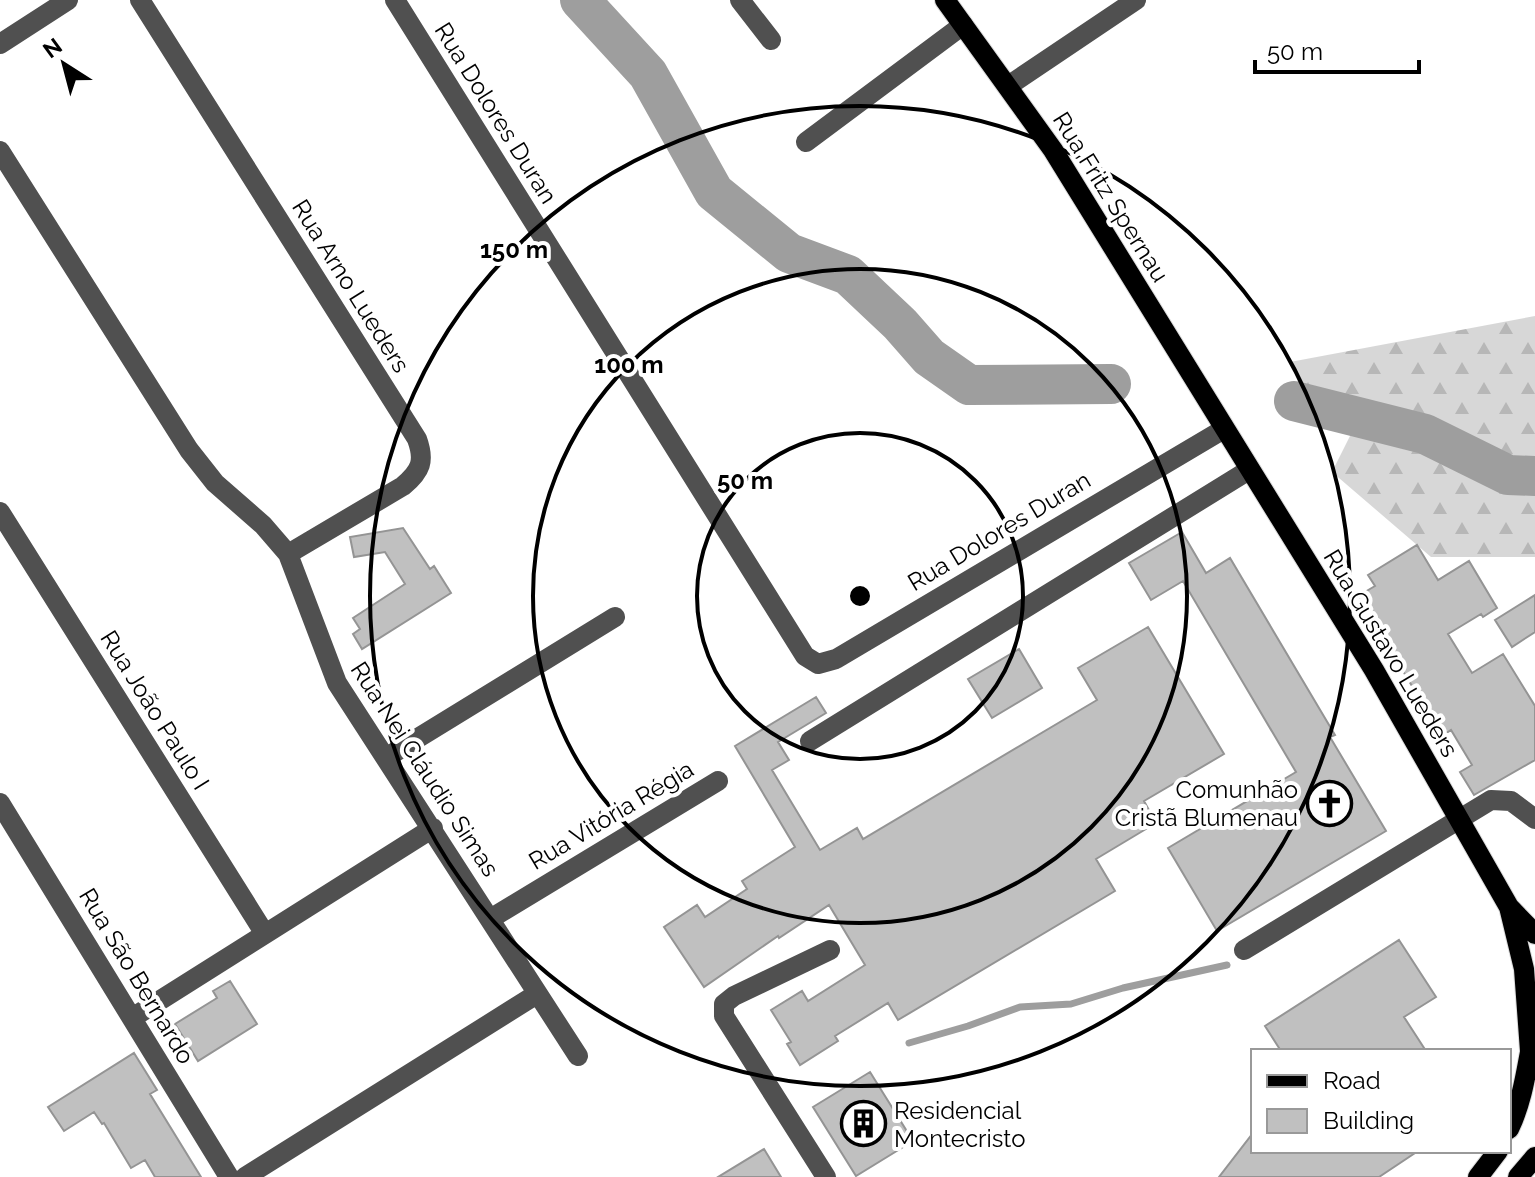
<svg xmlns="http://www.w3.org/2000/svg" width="1535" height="1177" font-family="Raleway,sans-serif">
  <defs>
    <pattern id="forest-firs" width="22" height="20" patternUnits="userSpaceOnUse" patternTransform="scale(2)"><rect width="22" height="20" fill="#d7d7d7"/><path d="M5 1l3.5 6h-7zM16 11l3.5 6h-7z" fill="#b7b7b7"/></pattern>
  </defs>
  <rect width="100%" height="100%" fill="#fff"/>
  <!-- forest -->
  <path fill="url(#forest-firs)" d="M1535,316V557H1431L1332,472L1363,410L1305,395L1290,362Z"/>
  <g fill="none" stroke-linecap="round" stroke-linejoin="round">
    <!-- stream -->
    <path stroke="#9e9e9e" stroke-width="7" d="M909,1043L968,1026L1020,1007L1071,1004L1123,988L1227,965"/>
    <!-- river -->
    <path stroke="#9e9e9e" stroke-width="40" d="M580,0L648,74L714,192L789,253L848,275L900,324L929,357L969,385L1111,384
      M1294,401L1425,434L1508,475L1535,476"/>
  </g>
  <!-- building -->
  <path fill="#c0c0c0" stroke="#949494" stroke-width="2" d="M403,528L430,569L434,566L451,593L362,649L353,634L360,629L353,618L405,584L385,552L354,557L350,537Z
    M1182,532L1206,573L1230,558L1335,735L1330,737L1386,831L1217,931L1168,848L1296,772L1183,581L1151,600L1129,563Z
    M1417,545L1438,580L1469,561L1497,608L1483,617L1481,614L1448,634L1472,673L1503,654L1535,706V760L1474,795L1460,772L1472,765L1451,730L1442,736L1358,596L1375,586L1368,575Z
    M1535,595V632L1512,647L1495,620Z
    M1148,627L1224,754L1144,801L1156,823L1096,859L1115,891L898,1020L888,1003L835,1036L838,1041L800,1065L787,1044L791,1042L771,1010L802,991L808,1001L865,965L829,905L779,938L778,936L704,987L664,927L697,905L705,917L747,889L742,881L795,847L735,746L816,697L826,713L778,742L789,760L772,770L820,850L857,828L863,839L1097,700L1078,668Z
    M1019,649L1042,688L992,718L968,679Z
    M1399,940L1436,997L1404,1017L1426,1051H1281L1265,1026Z
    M230,981L257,1024L198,1061L175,1024L217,998L213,991Z
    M134,1053L157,1090L150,1094L201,1177H155L145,1160L131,1168L104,1123L102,1124L94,1112L64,1131L48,1107Z
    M870,1072L913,1141L856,1176L813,1107Z
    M1253,1133V1151H1418L1379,1177H1219Z
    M764,1149L781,1177H718Z"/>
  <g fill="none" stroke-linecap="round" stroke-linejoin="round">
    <defs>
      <path id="major" d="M945,0L1053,150L1374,670L1509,907L1535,934
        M1509,907L1524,969L1530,1051L1535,1070
        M1509,1129C1521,1104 1525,1079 1530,1052
        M1478,1177L1498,1151
        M1518,1177L1535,1157"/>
    </defs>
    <!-- major casing -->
    <use href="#major" stroke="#dbdbdb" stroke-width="22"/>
    <!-- minor -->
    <path stroke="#505050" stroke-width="20" d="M140,0L417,439C425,461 421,471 403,486L288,554
      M395,0L805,656L818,664L836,659L1224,429
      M740,0L771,40
      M0,44L68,0
      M1008,86L1136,0
      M806,142L963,25
      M0,151L189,450L215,483L263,525L288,554L337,683L578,1056
      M0,512L265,934
      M810,741L1249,470
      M387,757L615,617
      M0,803L229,1177
      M490,919L718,781
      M1244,950L1491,800L1511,801L1535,819
      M132,1018L433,828
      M245,1177L537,994
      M826,1177L724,1016V1004L734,996L830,950"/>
    <!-- major -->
    <use href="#major" stroke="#000" stroke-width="20"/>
  </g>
  <!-- distance rings -->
  <g fill="none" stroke="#000" stroke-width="4">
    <circle cx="860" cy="596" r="163"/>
    <circle cx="860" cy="596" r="327"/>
    <circle cx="860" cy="596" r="490"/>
  </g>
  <!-- icons -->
  <defs>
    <symbol id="church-ring" viewBox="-11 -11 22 22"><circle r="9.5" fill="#fff" stroke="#000" stroke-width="1.5"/><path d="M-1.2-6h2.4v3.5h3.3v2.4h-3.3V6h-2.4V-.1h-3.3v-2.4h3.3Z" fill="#000"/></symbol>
    <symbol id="building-ring" viewBox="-11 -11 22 22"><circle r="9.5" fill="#fff" stroke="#000" stroke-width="1.5"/><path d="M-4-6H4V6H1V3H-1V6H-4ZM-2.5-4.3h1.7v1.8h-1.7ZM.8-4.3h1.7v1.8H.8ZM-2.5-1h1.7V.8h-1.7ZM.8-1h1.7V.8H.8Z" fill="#000"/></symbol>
  </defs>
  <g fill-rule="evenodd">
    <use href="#church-ring" x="1304" y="778" width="51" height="51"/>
    <use href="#building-ring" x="838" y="1098" width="51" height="51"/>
  </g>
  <g text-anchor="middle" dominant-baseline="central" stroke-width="8" stroke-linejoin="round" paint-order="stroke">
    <!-- street labels -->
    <g font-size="24" fill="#000" stroke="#fff">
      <text transform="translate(496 113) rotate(58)">Rua Dolores Duran</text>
      <text transform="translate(1111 197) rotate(58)">Rua Fritz Spernau</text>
      <text transform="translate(351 286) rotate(58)">Rua Arno Lueders</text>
      <text transform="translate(999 531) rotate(-31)">Rua Dolores Duran</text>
      <text transform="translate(1391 653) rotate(59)">Rua Gustavo Lueders</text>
      <text transform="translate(155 710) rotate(58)">Rua João Paulo I</text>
      <text transform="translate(425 769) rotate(57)">Rua Nei Cláudio Simas</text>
      <text transform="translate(611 815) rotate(-31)">Rua Vitória Régia</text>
      <text transform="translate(137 976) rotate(59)">Rua São Bernardo</text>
    </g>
    <!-- poi labels -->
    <g font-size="24" fill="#000" stroke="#fff" text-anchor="end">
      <text x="1298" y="789">Comunhão<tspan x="1298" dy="28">Cristã Blumenau</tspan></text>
      <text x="894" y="1110" text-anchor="start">Residencial<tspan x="894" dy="28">Montecristo</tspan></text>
    </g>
  </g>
  <circle cx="860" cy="596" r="12" fill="#000" stroke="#fff" stroke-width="4"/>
  <g font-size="24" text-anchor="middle" font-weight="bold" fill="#000" stroke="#fff" stroke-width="8" stroke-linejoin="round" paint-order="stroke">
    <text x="514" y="258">150 m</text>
    <text x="629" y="373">100 m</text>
    <text x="745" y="489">50 m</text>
  </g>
  <!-- legend -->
  <rect x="1251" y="1049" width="260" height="104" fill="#ffffff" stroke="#999999" stroke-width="2"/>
  <rect x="1267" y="1075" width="40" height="12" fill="#000000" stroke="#999999" stroke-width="2"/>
  <text x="1323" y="1089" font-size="24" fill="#000000">Road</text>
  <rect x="1267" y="1109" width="40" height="24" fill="#c0c0c0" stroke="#999999" stroke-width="2"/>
  <text x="1323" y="1129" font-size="24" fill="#000000">Building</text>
  <!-- north arrow -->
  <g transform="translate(64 64) rotate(324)" stroke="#ffffff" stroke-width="6" paint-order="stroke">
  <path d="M0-6L14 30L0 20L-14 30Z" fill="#000000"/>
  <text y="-12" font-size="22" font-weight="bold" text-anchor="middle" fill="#000000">N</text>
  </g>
  <!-- scale -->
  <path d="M1255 60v12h164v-12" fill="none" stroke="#000000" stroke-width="4"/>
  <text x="1267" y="60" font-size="24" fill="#000000" stroke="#ffffff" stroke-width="6" paint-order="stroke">50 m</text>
</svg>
